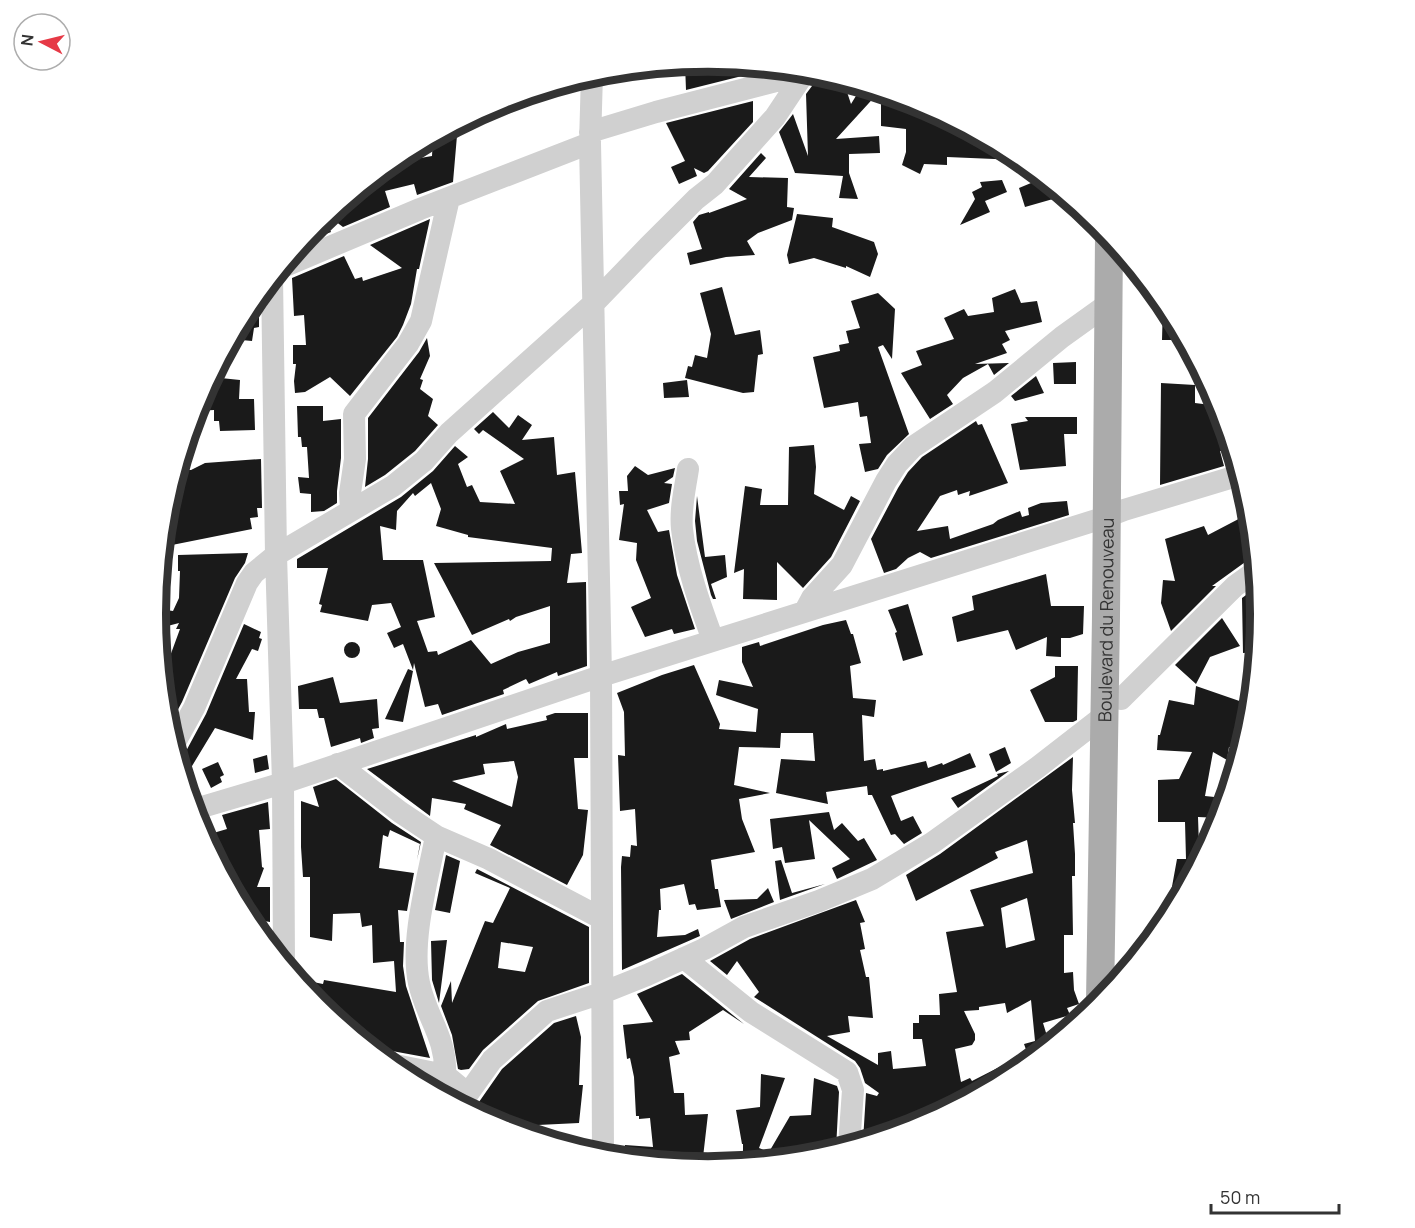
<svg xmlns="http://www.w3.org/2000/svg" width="1415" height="1228" font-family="Manrope,sans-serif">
  <rect width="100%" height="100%" fill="#fff"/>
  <!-- building -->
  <path fill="#1a1a1a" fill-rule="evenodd" d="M708,62L754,66V73L686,90L685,64Z
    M824,75L843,80L851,104L862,86L879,92L836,139L879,136L880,153L849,154V173L858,199L839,198L843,176L795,173L779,132L793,114L808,156L806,94L812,86L821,81Z
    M881,92L919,104L941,115L940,127L960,125L1021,160L947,157V165L924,164L920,174L902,165L906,152V129L881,126Z
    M753,101V122L708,171L704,173L694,168L697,176L679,184L671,167L685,161L666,123Z
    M458,124L453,182L417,195L414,184L385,191L390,207L343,227L327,215L401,154H402L403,161L432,156L433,137Z
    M761,153L766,158L749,177L788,178L787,207L794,208L792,220L758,233L747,241L755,255L726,257L690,265L687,253L702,249L693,222L699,215L709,212V213L747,199L729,189Z
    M1043,178L1060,192L1051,196L1053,199L1025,207L1019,188Z
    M1002,180L1007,192L985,201L990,212L960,225L975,199L972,192L982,187L980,182Z
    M797,214L833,218L832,227L874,242L878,254L870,277L846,266V268L814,258L789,264L787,255Z
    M324,217L331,232L299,245L317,223Z
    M430,219L419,269H417L411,304L403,325L397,337L350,396L330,377L305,392L295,393L294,381L296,364H293V345H306L304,315L294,316L292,278L344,256L355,279L362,277L363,281L402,268L370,245Z
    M722,287L735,335L760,330L763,354L758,355L754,392L743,393L685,378L688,366L692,367L695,355L707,358L711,334L700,293Z
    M1015,289L1021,303L1037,301L1042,322L1005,331L1010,340L1002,344L1007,353L975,364L1009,363L994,375L988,364L963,378L947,395L953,404L930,419L901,373L922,365L916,351L954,339L944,318L964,309L968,316L994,312L992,298Z
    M878,293L895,309L892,359L883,345L878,347L909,434L887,455L878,469L865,472L859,444L871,443L867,416L860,417L858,402L824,408L813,357L840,351L839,345L849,343L846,331L860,328L851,301Z
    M259,294V327L254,328L252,341L231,339L248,307Z
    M1163,302L1167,307L1185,340H1162Z
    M427,338L430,356L420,379L423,380L420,389L433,399L428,416L438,425L415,451L385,475L365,487L368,459V418L419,352Z
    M1076,362V384H1054L1053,363Z
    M1036,376L1044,393L1015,401L1011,396Z
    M211,377L240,380L239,399H254L255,430L220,431L219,421H214V410L195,411Z
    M687,380L689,397L664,398L663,383Z
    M1161,383L1195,385V403L1219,406L1232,450L1220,451L1224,466L1160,485Z
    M297,406H323V421L341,419V458L337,491V503L324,511L311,512V494L300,493L298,477L309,478L307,447H302L301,437H298Z
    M493,412L509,428L518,415L532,425L522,440L554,437L557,475L575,472L582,553L571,554L567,583L586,582L587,666L558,676L557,672L529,684L526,679L503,690L504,694L442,715L438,704L425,707L414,663L413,670L403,644L394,648L387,633L401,627L391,603L372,605L368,621L320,612L322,605L319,604L328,568H297V559L401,497L433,471L455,446L468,457L458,464L467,487L472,485L480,502L515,504L500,471L524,459L483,430L479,434L474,429ZM431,483L441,509L436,526L468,535V537L552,548L551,561L434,563L472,635L509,619L510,621L516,617L550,606V643L518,652L491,664L471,640L438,655L437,651L428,652L417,621L435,617L423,560H383L380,526L396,530L397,511L413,493L415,496Z
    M1025,417H1077V434H1064L1066,466L1020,470L1011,424L1028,421Z
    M976,421L978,425L982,424L1008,483L969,496L970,491L958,495L957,490L940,496L917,531L948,526L950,539L993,524L998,520L1020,511L1022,517L1029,515L1028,508L1041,503L1067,501L1069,515L931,558L920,552L908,558L896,569L884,573L871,539L898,488L908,472L922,457Z
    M814,445L816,467L814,494L844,510L851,496L860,501L831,557L803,588L777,562V600L743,599L744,569L734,573L745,486L762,489L760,505H788L789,447Z
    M261,459L262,508H257L258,517L250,518L252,529L167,546L168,526L163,529L166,506L177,470H191L205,463Z
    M635,466L648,475L675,468L673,477L664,483L672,484L669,503L647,510L658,532L669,530L677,575L695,629L674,634L672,629L645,637L631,607L651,598L636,560L637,543L619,540L624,504L620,505L619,491H628L627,476Z
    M697,496L705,557L725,555L727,577L711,584L716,599H713L711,595L697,541L695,521Z
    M1250,513L1254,558L1248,560L1212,586H1216L1171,631L1161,603L1163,580L1175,581L1165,539L1204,526L1208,535Z
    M248,553L245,563L235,578L182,702L168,728L161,671L166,657L169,659L180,629H176L179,623L156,629L155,614L166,612V610L173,611L179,598L180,571H178V555Z
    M1046,574L1051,606H1084L1083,634L1070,638H1061V657L1046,656L1047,637L1016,650L1008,630L957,642L952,617L974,610L972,596Z
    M1257,587L1260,614L1256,652L1243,653L1242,598Z
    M908,604L923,655L903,661L895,633L897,632L888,610Z
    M1222,618L1240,646L1210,657L1196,684L1175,665Z
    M846,620L851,634H853L861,663L850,666L853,698L876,700L874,717L862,715L864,761L875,759L877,770L883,769V771L926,761L928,768L942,763L943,765L970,753L976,767L891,796L901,821L913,816L922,833L904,844L895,834L891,835L872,795H868L867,786L826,792L828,804L776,793L781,759L815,761L813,733H781L780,748L739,747L734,785L770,793L739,799L742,819L755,852L711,860L715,889H718L721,907L697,910L695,904L689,905L684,884L660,889L661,910H659L657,937L685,935L698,929L700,936L622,970L621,867L622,856L630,857L631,845L637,846L635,809L620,811L618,755L625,756L624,712L617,693L662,675L694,665L720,724L719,729L756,732L758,709L716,695L719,680L753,687L742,662V647L759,642L760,646L823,625Z
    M244,624L261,632L259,638L262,639L258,651L252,649L236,679H247L249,712H255L253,740L215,728L189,771H180L177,759L185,753L206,714Z
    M344 650a8 8 0 1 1 16 0a8 8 0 1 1-16 0Z
    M1055,666H1078L1077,720L1073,722H1045L1030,690L1055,677Z
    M408,669L413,671L403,722L385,719Z
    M333,677L340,703L377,699L379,728L372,729L374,738L361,743L360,738L331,747L324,718H319L317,709H299L298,686Z
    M1196,686L1251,705L1249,722L1241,749L1229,747L1227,760L1213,752L1205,796L1224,798L1226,800L1220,818L1198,817L1199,846H1207L1170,915L1167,914L1177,859H1186L1185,822H1158V780L1179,779L1192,752L1157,750L1158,735H1160L1169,700L1194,705Z
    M555,713H588V758H574L578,809L588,810L583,855L567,885L490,845L501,825L464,809L466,804L432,798L430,816L367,769L476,735V737L506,724L507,729L547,720L546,716ZM514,761L518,777L512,807L452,781L485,774L483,764Z
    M1005,747L1011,763L996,772L989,754Z
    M267,755L269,769L255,773L253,759Z
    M1073,757L1072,790L1075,823H1073L1075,854V876H1072L1073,935H1064V973L1073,972L1074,990L1079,1004L1067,1008L1070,1015L1043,1023L1047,1036L1065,1030L1066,1031L1030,1061L1024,1044L1035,1041L1031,1000L1007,1013L1005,1003L979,1007V1010L964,1011L975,1034V1040L972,1045L955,1049L961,1082L970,1078L972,1081L1023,1055L1027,1063L1014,1074L919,1125L884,1135H864L865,1141H863L866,1093L877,1096L879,1093L865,1083L860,1068L855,1061L754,997L759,992L737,961L727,975L710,961L750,939L856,900L865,922L860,923L865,949L860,950L866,977H869L873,1018L848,1016L850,1032L827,1036L878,1065V1053L891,1051L893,1069L926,1066L922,1039H913V1023H919V1015H940L939,994L957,992L946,932L984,926L970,890L1033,873L1027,840L995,852L998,858L916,901L906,875L940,854ZM1027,898L1035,940L1006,948L1001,908Z
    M218,762L224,775L220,777L222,782L211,788L202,769Z
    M1009,771L958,808L951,798L998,776L997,774Z
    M336,779L392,823L421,842L417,860L420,844L390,830L388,837L383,835L379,868L414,873L407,911L398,910L400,942H404L403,966L406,986L430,1058L392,1051H385L379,1056L317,1004L310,997L313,982L323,984L324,980L396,992L394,961L373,963L372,925L362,927L360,913L333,914L332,941L310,937V877H303L301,847V801L319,807L313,787Z
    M268,802L270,829L259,830L262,867L264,868L257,887H270V922L247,918L203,836L227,829L222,815Z
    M829,812L834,830L842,823L858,841L864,838L877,860L837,879L832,868L850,859L809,820L815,859L785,863L782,847L773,849L770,819Z
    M446,855L460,861L450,913L435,910Z
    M781,860L792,893L825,884L780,900L775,861Z
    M477,869L589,927V983L538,1001L483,1050L469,1069L461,1070L458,1069L452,1035L441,1006L451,981L452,1003L485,921L493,923L510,888L475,873ZM501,942L533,947L525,972L498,968Z
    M768,888L774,902L731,919L724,900L757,899Z
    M447,940L439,1003L432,980L431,941Z
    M682,974L744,1024L723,1010L689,1032L690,1040L675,1041L680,1054L669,1057L674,1093H684L685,1115L708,1114L702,1166L625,1158V1145L653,1147L650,1118L639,1119V1116H636L634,1077L630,1058L627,1059L623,1025L653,1022L637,994Z
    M576,1016L581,1037L579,1085H583L579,1123L538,1125V1137L496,1124L472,1112L502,1069L554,1023Z
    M761,1074L785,1078L759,1148L769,1152L790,1116L811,1115L814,1078L837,1086L839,1092L836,1149L815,1156L743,1163V1144H742L736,1110L760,1107Z"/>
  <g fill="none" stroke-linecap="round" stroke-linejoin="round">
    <!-- minor -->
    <path stroke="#d0d0d0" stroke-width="22" d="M592,74L590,143L601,676L603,1156
      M590,132L656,112L811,72
      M280,268L420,209L590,143
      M272,277L276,555L283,783L284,964
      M688,469C685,489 680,509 682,529C686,566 700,605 713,640
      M351,510L350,493L355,459L354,414L408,344L421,321L449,198
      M805,611L812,598L842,565L886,481L897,464L913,447L995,392L1062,337L1108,304
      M1121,699L1235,586L1256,571
      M173,746L194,708L247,583L254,573L276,555L393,486L424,461L449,433L594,303L649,246L696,199L715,184L775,117L803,75
      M338,764L400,812L436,836L489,859L601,918
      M192,810L283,783L601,676L1106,517L1124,510L1240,475
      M436,836C428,879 410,940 419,983C426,1017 447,1038 445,1075L468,1094
      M684,958L751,1012L847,1072L853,1090L849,1146
      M390,1064L445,1075
      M460,1105L492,1060L547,1011L602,993L647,975L704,949L744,927L819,901L872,879L932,843L1038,767L1105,715"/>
    <!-- major -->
    <path stroke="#ababab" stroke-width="28" id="s1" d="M1100,1002L1106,616L1109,236"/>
  </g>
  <g text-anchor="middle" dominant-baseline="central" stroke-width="6" stroke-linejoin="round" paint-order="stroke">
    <!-- street labels -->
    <g font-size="18" fill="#333" stroke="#fff">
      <text stroke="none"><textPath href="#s1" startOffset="382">Boulevard du Renouveau</textPath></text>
    </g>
  </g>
  <!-- crop -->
  <path d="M0 0H1415V1228H0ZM166 614a542 542 0 1 1 1084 0a542 542 0 1 1-1084 0Z" fill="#fff" fill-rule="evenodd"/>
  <path fill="none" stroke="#333" stroke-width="8" d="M166 614a542 542 0 1 1 1084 0a542 542 0 1 1-1084 0Z"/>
  <!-- north arrow -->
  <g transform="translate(42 42) rotate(277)"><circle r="28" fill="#ffffff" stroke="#adadad" stroke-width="1.5"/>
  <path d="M0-4.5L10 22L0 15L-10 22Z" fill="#e63946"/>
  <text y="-9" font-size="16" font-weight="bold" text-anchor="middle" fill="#333333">N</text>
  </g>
  <!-- scale -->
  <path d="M1211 1204v9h128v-9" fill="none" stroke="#333333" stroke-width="3"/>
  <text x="1220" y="1204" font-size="18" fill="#333333" stroke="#ffffff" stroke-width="4.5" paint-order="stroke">50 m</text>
</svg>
